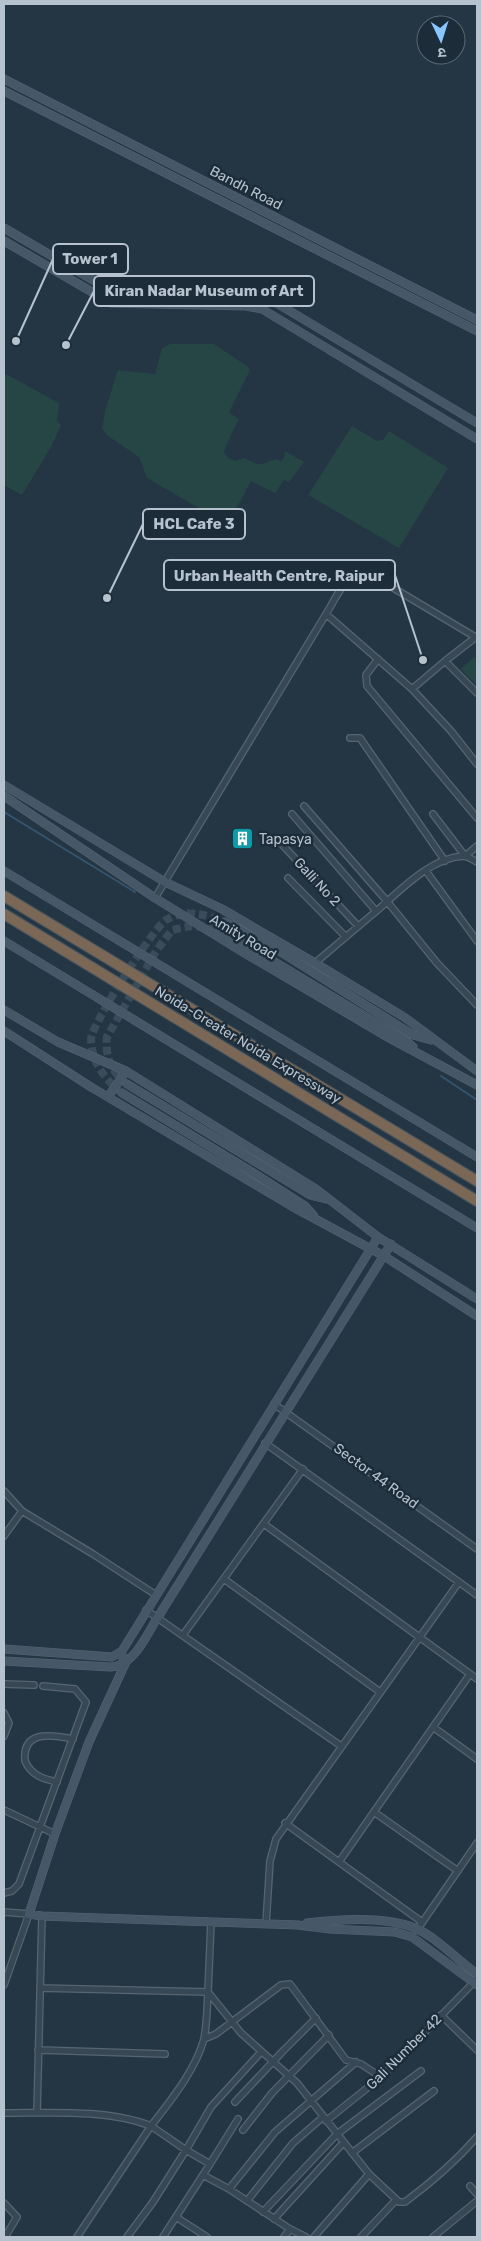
<svg xmlns="http://www.w3.org/2000/svg" width="481" height="2241" font-family="Rubik,'Noto Sans Devanagari',sans-serif">
  <rect width="100%" height="100%" fill="#243644"/>
  <!-- green -->
  <path fill="#264545" d="M170,344H214L247,366L250,370L229,412L239,420C236,424 225,448 224,452L228,458L235,461L244,458L257,464H262L276,459L281,461L284,458L285,451L304,462L289,482L284,480L275,493L251,481C242,496 237,518 216,518L147,478L139,457L108,436L102,428L106,408L118,370L155,374L162,348Z
    M4,373L59,403L57,421L61,425L51,447L22,495L4,485Z
    M352,426L377,441L383,440L389,431L448,468L399,548L308,495Z
    M474,657L477,659V685L461,669Z"/>
  <g fill="none" stroke-linecap="round" stroke-linejoin="round">
    <!-- stream -->
    <path stroke="#36546d" stroke-width="2" d="M4,812L135,892
      M441,1076L477,1100"/>
    <!-- secondary-tunnel -->
    <path stroke="#3a4b59" stroke-width="8" stroke-dasharray="8 4" stroke-linecap="butt" d="M127,1084C111,1072 105,1057 107,1037L156,951L172,930L191,926L220,929
      M122,1093C105,1080 91,1061 91,1039C92,1024 153,928 166,920C186,908 206,915 225,922"/>
    <defs>
      <path id="street" d="M326,614L412,689L451,731L477,764
        M378,659L366,675L367,686L477,818
        M445,661L476,637
        M412,689L445,661L477,693
        M350,738H360L445,861
        M304,806L386,900L437,963L477,1005
        M292,814L376,911
        M433,814L465,856
        M276,838L358,926
        M465,856L477,846
        M426,871L477,941
        M288,878L346,937
        M155,898L326,614C340,592 345,569 375,577L477,638
        M315,963C335,946 354,930 374,913C398,893 429,858 463,856C468,856 473,860 477,862
        M274,1404L477,1549
        M265,1443L477,1595
        M4,1491L22,1511L93,1554L156,1595
        M264,1524L477,1679
        M4,1536L22,1511
        M224,1579L380,1692
        M146,1610L341,1746
        M183,1635L303,1469
        M4,1684L34,1685
        M4,1713L9,1723L4,1736
        M433,1727L477,1759
        M57,1782C43,1779 31,1775 25,1761C22,1729 53,1735 73,1739
        M4,1810L55,1834
        M374,1812L458,1871
        M285,1823L422,1922
        M339,1862L470,1674
        M4,1893L12,1891L19,1884L86,1702L75,1689L43,1686
        M4,1912L29,1914L4,1985
        M266,1924L270,1861L276,1839L459,1582
        M417,1930L477,1843
        M40,1988L208,1992L211,1922
        M208,1992L241,2033L297,2083L369,2174L399,2202H405C432,2182 455,2162 477,2137
        M441,2015L477,2050
        M204,2039L216,2034L281,1985L290,1984L346,2060L361,2064L381,2077
        M38,2050L165,2054
        M235,2102L283,2051L316,2018
        M4,2113C50,2113 108,2109 151,2126L77,2237
        M37,2113L42,1916
        M326,2121L381,2077L477,1979
        M243,2130L272,2093L329,2035
        M352,2153L434,2091
        M210,2164L238,2119
        M203,2175L229,2189L275,2132L356,2062
        M470,2186L477,2194
        M229,2189L290,2229L306,2237
        M247,2201L293,2143L323,2117
        M4,2203L17,2217L5,2237
        M263,2212L337,2134L421,2071
        M176,2217L207,2237
        M274,2219L343,2143
        M127,2237L153,2202L186,2150L151,2126C171,2100 195,2071 204,2039C207,2024 207,2008 208,1992
        M163,2237L210,2164L186,2150L211,2107L261,2052
        M284,2237L290,2229
        M314,2237L369,2174
        M361,2237L396,2200
        M433,2237L477,2201"/>
      <path id="secondary" d="M4,79L477,320
        M4,91L477,331
        M4,228L105,287L120,292L252,294L268,298L477,423
        M4,241L111,303L246,306L262,309L477,439
        M4,785L165,882L222,909L315,963L404,1017L477,1071
        M4,796L155,898L241,951L391,1039L477,1085
        M4,871L477,1157
        M225,922L276,949L413,1035L431,1040
        M220,929L406,1041L413,1047
        M4,941L477,1228
        M4,1010L58,1042L126,1071L316,1189L378,1237L477,1299
        M4,1031L91,1087L293,1207L384,1256L477,1316
        M127,1084L310,1195L326,1199
        M122,1093L260,1177L305,1206L314,1216
        M108,1097L126,1071
        M4,1649L112,1657L122,1651L378,1237
        M121,1652L125,1664L89,1742L55,1834L29,1914L42,1916L298,1925L330,1929L395,1932L412,1937L477,1985
        M4,1661L110,1667C134,1667 146,1635 158,1617L391,1244
        M307,1923C339,1919 385,1916 415,1928C438,1938 457,1960 477,1974"/>
      <path id="highway" d="M4,896L477,1181
        M4,914L477,1201"/>
    </defs>
    <!-- street casing -->
    <use href="#street" stroke="#576571" stroke-width="8"/>
    <!-- secondary casing -->
    <use href="#secondary" stroke="#576571" stroke-width="9"/>
    <!-- highway casing -->
    <use href="#highway" stroke="#43525e" stroke-width="12"/>
    <!-- street -->
    <use href="#street" stroke="#384754" stroke-width="5.5"/>
    <!-- secondary -->
    <use href="#secondary" stroke="#465767" stroke-width="8"/>
    <!-- highway -->
    <use href="#highway" stroke="#7a6755" stroke-width="10"/>
  </g>
  <!-- icons -->
  <defs>
    <symbol id="building-square" viewBox="-11 -11 22 22"><rect x="-9" y="-9" width="18" height="18" rx="4" fill="#0f9aa8" stroke="#1d2c39"/><path d="M-4-6H4V6H1V3H-1V6H-4ZM-2.5-4.3h1.7v1.8h-1.7ZM.8-4.3h1.7v1.8H.8ZM-2.5-1h1.7V.8h-1.7ZM.8-1h1.7V.8H.8Z" fill="#fff"/></symbol>
  </defs>
  <g fill-rule="evenodd">
    <use href="#building-square" x="230" y="826" width="25" height="25"/>
  </g>
  <g text-anchor="middle" dominant-baseline="central" stroke-width="5" stroke-linejoin="round" paint-order="stroke">
    <!-- street labels -->
    <g font-size="14" fill="#b6c2cd" stroke="#1d2c39">
      <text transform="translate(246 188) rotate(27)">Bandh Road</text>
      <text transform="translate(317 882) rotate(47)">Galli No 2</text>
      <text transform="translate(243 937) rotate(31)">Amity Road</text>
      <text transform="translate(248 1045) rotate(31)">Noida-Greater Noida Expressway</text>
      <text transform="translate(376 1476) rotate(36)">Sector 44 Road</text>
      <text transform="translate(404 2052) rotate(-45)">Gali Number 42</text>
    </g>
    <!-- poi labels -->
    <g font-size="14" fill="#b6c2cd" stroke="#1d2c39" text-anchor="start">
      <text x="259" y="839">Tapasya</text>
    </g>
  </g>
  <!-- callouts -->
  <path fill="none" stroke="#b6c2cd" stroke-width="2" d="M16 341L53 259M66 345L94 291M107 598L143 524M423 660L395 575"/>
  <g fill="#b6c2cd" stroke="#1d2c39" stroke-width="2">
    <circle cx="16" cy="341" r="5"/>
    <circle cx="66" cy="345" r="5"/>
    <circle cx="107" cy="598" r="5"/>
    <circle cx="423" cy="660" r="5"/>
  </g>
  <g fill="#1d2c39" stroke="#b6c2cd" stroke-width="2">
    <rect x="53" y="244" width="75" height="30" rx="5"/>
    <rect x="94" y="276" width="220" height="30" rx="5"/>
    <rect x="143" y="509" width="102" height="30" rx="5"/>
    <rect x="164" y="560" width="231" height="30" rx="5"/>
  </g>
  <g font-size="15" text-anchor="middle" font-weight="bold" fill="#b6c2cd">
    <text x="90" y="264">Tower 1</text>
    <text x="204" y="296">Kiran Nadar Museum of Art</text>
    <text x="194" y="529">HCL Cafe 3</text>
    <text x="279" y="581">Urban Health Centre, Raipur</text>
  </g>
  <!-- border -->
  <rect width="481" height="2241" fill="none" stroke="#b6c2cd" stroke-width="10"/>
  <!-- north arrow -->
  <g transform="translate(441 40) rotate(176)"><circle r="24" fill="#1d2c39" stroke="#5a6874"/>
  <path d="M0-4L9 19L0 12L-9 19Z" fill="#89c6ff"/>
  <text y="-8" font-size="14" font-weight="bold" text-anchor="middle" fill="#b6c2cd">उ</text>
  </g>
</svg>
